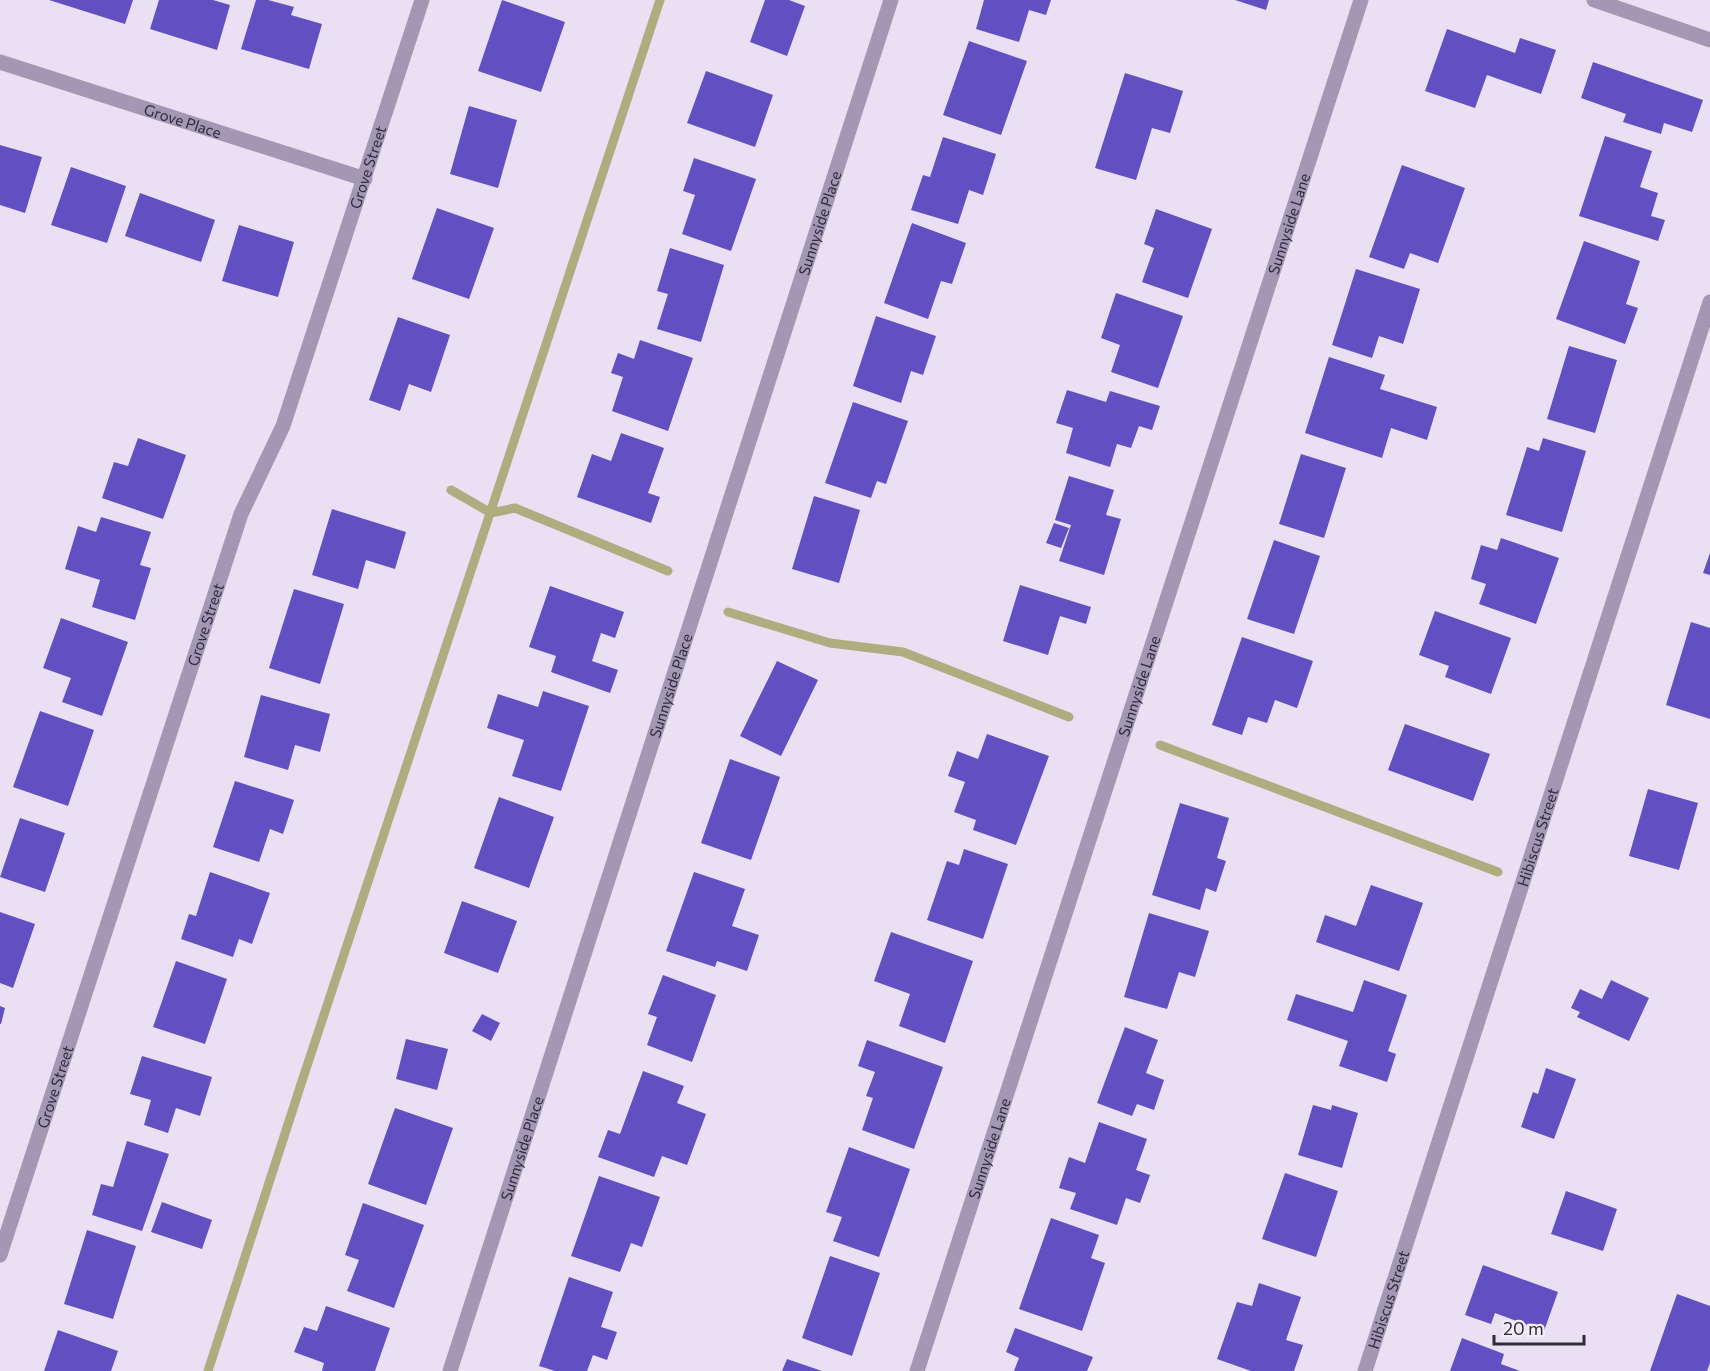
<svg xmlns="http://www.w3.org/2000/svg" width="1710" height="1371" font-family="Commissioner,sans-serif">
  <rect width="100%" height="100%" fill="#e9e1f3"/>
  <g fill="none" stroke-linecap="round" stroke-linejoin="round">
    <!-- stream -->
    <path stroke="#afad80" stroke-width="9" d="M451,490L491,513L515,508L668,571
      M728,612L830,643L903,652L1069,717
      M1160,745L1498,872
      M208,1371L303,1078L660,0"/>
  </g>
  <!-- building -->
  <path fill="#624fc2" d="M49,0H133L125,24Z
    M159,0H213L230,5L217,50L150,29Z
    M256,0H268L294,7L291,15L322,24L309,69L241,49Z
    M502,0L565,22L541,92L478,71Z
    M765,0H789L805,6L787,56L750,42Z
    M984,0H1051L1046,15L1029,10L1019,42L976,29Z
    M1235,0H1269L1266,10Z
    M1447,29L1515,53L1520,38L1556,50L1541,94L1487,75L1475,108L1425,91Z
    M969,41L1027,61L1001,135L943,115Z
    M1593,62L1703,100L1692,132L1664,123L1661,134L1623,122L1626,114L1581,98Z
    M706,71L773,95L755,147L687,123Z
    M1125,73L1183,91L1170,133L1152,128L1136,180L1095,168Z
    M469,106L517,120L498,188L450,174Z
    M1605,136L1652,151L1640,187L1658,193L1651,216L1665,220L1658,241L1579,216Z
    M943,137L996,154L983,195L969,190L958,224L911,210L923,175L930,177Z
    M0,145L42,157L25,213L0,205Z
    M694,158L756,179L731,251L682,234L695,195L683,191Z
    M1402,165L1465,188L1438,263L1410,253L1404,269L1369,257Z
    M71,167L126,186L107,243L51,225Z
    M140,193L215,220L201,262L125,236Z
    M437,208L494,228L469,299L412,279Z
    M1156,209L1212,229L1188,298L1142,282L1154,248L1144,244Z
    M912,223L966,243L952,284L941,281L928,319L884,303Z
    M239,225L294,242L278,297L222,281Z
    M1584,241L1640,261L1626,304L1638,308L1625,344L1556,319Z
    M670,248L724,265L701,342L657,329L668,294L657,291Z
    M1356,269L1420,289L1403,344L1379,336L1372,358L1332,345Z
    M1116,293L1183,316L1158,388L1111,372L1120,345L1101,338Z
    M876,316L936,336L923,375L911,371L901,403L853,386Z
    M398,317L450,335L431,392L409,384L400,411L369,400Z
    M640,340L693,358L668,431L612,411L623,377L611,373L618,353L634,359Z
    M1569,346L1617,360L1595,433L1547,419Z
    M1329,357L1385,375L1380,389L1437,407L1427,440L1391,428L1382,458L1305,433Z
    M1067,390L1106,402L1110,391L1160,406L1152,430L1139,426L1131,448L1117,444L1110,467L1066,453L1073,428L1056,423Z
    M853,402L908,421L886,484L877,481L871,498L825,483Z
    M621,433L664,448L648,493L660,497L651,523L577,497L592,454L611,461Z
    M138,438L186,455L163,519L102,498L114,462L128,466Z
    M1543,438L1586,451L1562,532L1506,515L1527,447L1539,451Z
    M1301,454L1346,468L1324,538L1279,524Z
    M1069,476L1114,490L1106,515L1121,519L1104,575L1059,561L1071,525L1055,520Z
    M814,496L860,510L839,583L792,569Z
    M332,509L406,532L395,569L366,560L358,589L312,575Z
    M101,517L151,532L140,565L151,568L135,620L92,607L100,580L65,569L78,526L96,532Z
    M1054,523L1069,528L1061,548L1046,543Z
    M1501,538L1559,558L1536,624L1479,604L1486,584L1471,579L1481,545L1497,550Z
    M1274,540L1320,556L1294,634L1247,619Z
    M1710,553V575L1703,573Z
    M1020,585L1091,607L1086,624L1060,616L1048,655L1003,641Z
    M550,586L624,612L615,638L601,633L592,661L618,670L610,693L551,672L556,656L529,647Z
    M294,589L344,604L320,684L269,668Z
    M1435,611L1511,638L1491,694L1445,677L1449,666L1419,655Z
    M61,618L128,642L102,716L62,702L71,678L43,668Z
    M1691,622L1710,628V719L1666,705Z
    M1242,637L1313,661L1297,708L1275,700L1267,723L1248,717L1242,735L1212,725Z
    M777,661L818,680L781,756L740,736Z
    M543,691L589,706L561,791L512,776L524,740L487,728L498,694L538,707Z
    M261,695L330,714L320,752L295,745L288,770L244,757Z
    M40,711L94,730L68,806L13,787Z
    M1405,724L1490,754L1473,801L1388,770Z
    M987,734L1049,756L1016,845L973,830L976,820L954,812L965,782L948,776L957,751L978,759Z
    M730,759L780,777L751,860L701,843Z
    M235,781L294,800L283,834L270,829L259,862L213,847Z
    M1648,789L1698,803L1679,870L1629,856Z
    M499,797L554,817L529,888L474,868Z
    M1180,803L1229,818L1217,858L1226,861L1216,892L1206,888L1200,910L1152,895Z
    M20,818L65,833L45,892L0,877Z
    M964,849L1008,864L983,939L927,920L947,861L959,865Z
    M210,872L270,893L252,944L239,939L233,957L181,939L189,914L196,916Z
    M694,872L745,889L732,926L759,935L747,971L717,961L715,967L666,951Z
    M1371,885L1423,903L1399,971L1316,942L1325,915L1356,926Z
    M462,901L517,921L498,973L444,953Z
    M0,912L35,924L13,988L0,983Z
    M1149,913L1209,931L1195,977L1179,972L1167,1009L1124,997Z
    M891,932L973,961L945,1043L899,1026L910,994L874,981Z
    M176,961L227,979L205,1044L153,1027Z
    M663,975L716,995L692,1062L647,1045L657,1017L648,1014Z
    M1364,980L1407,995L1388,1051L1396,1054L1387,1082L1339,1066L1348,1041L1287,1020L1296,994L1353,1012Z
    M1611,980L1649,998L1629,1041L1577,1017L1580,1012L1571,1008L1580,989L1602,999Z
    M0,1006L5,1008L1,1024H0Z
    M482,1014L500,1023L491,1041L472,1031Z
    M1125,1027L1158,1040L1146,1073L1164,1080L1154,1110L1137,1104L1132,1116L1097,1103Z
    M406,1039L448,1049L437,1090L396,1079Z
    M867,1040L943,1067L914,1149L862,1130L873,1098L866,1096L875,1072L858,1066Z
    M142,1056L212,1077L200,1116L176,1108L168,1133L144,1125L151,1100L130,1094Z
    M1546,1068L1576,1079L1554,1139L1521,1127L1533,1092L1538,1094Z
    M643,1071L684,1086L677,1103L706,1114L687,1165L662,1156L654,1177L598,1157L608,1130L620,1134Z
    M1313,1105L1331,1110L1332,1105L1358,1113L1342,1168L1298,1155Z
    M395,1108L453,1128L426,1205L368,1184Z
    M1099,1122L1147,1139L1136,1170L1150,1175L1140,1203L1126,1198L1117,1225L1070,1209L1076,1193L1059,1188L1069,1157L1085,1163Z
    M127,1141L169,1154L142,1231L92,1215L101,1184L113,1187Z
    M849,1147L910,1169L879,1257L833,1241L842,1217L826,1212Z
    M1285,1173L1338,1191L1316,1257L1262,1239Z
    M599,1176L660,1197L642,1247L631,1243L620,1272L571,1256Z
    M1566,1191L1617,1209L1603,1251L1551,1234Z
    M162,1202L212,1220L202,1249L151,1232Z
    M363,1203L424,1225L394,1308L347,1291L359,1260L345,1255Z
    M1051,1218L1099,1235L1091,1258L1105,1263L1082,1331L1019,1309Z
    M87,1230L136,1246L113,1319L64,1304Z
    M830,1256L880,1273L852,1356L802,1338Z
    M1483,1265L1558,1292L1544,1331L1495,1313L1491,1324L1465,1315Z
    M569,1277L613,1292L601,1327L617,1332L607,1360L593,1355L587,1371H555L539,1366Z
    M1259,1283L1301,1297L1286,1340L1303,1345L1294,1371H1251L1217,1359L1237,1302L1252,1306Z
    M1677,1294L1710,1306V1363L1707,1371H1650Z
    M326,1306L390,1328L375,1371H322L324,1363L294,1352L304,1327L317,1331Z
    M1015,1328L1093,1357L1087,1371H1014L1019,1358L1006,1352Z
    M58,1330L118,1351L111,1371H44Z
    M1462,1338L1504,1354L1501,1364L1520,1371H1450Z
    M787,1359L822,1371H782Z"/>
  <g fill="none" stroke-linecap="round" stroke-linejoin="round">
    <!-- street -->
    <g stroke="#a298b4" stroke-width="15">
      <path d="M1594,0L1710,40"/>
      <path id="s1" d="M0,62L365,179"/>
      <path id="s2" d="M0,1255L241,514L283,426L422,0"/>
      <path id="s3" d="M450,1371L891,0"/>
      <path id="s4" d="M917,1371L1361,0"/>
      <path id="s5" d="M1365,1371L1710,302"/>
    </g>
  </g>
  <g text-anchor="middle" dominant-baseline="central" stroke-width="6" stroke-linejoin="round" paint-order="stroke">
    <!-- street labels -->
    <g font-size="15" fill="#2e2b3a" stroke="#f3edfa">
      <text stroke="none"><textPath href="#s1" startOffset="192">Grove Place</textPath></text>
      <text stroke="none"><textPath href="#s2" startOffset="1149">Grove Street</textPath></text>
      <text stroke="none"><textPath href="#s3" startOffset="1206">Sunnyside Place</textPath></text>
      <text stroke="none"><textPath href="#s4" startOffset="1206">Sunnyside Lane</textPath></text>
      <text stroke="none"><textPath href="#s2" startOffset="663">Grove Street</textPath></text>
      <text stroke="none"><textPath href="#s3" startOffset="720">Sunnyside Place</textPath></text>
      <text stroke="none"><textPath href="#s4" startOffset="720">Sunnyside Lane</textPath></text>
      <text stroke="none"><textPath href="#s5" startOffset="561">Hibiscus Street</textPath></text>
      <text stroke="none"><textPath href="#s2" startOffset="177">Grove Street</textPath></text>
      <text stroke="none"><textPath href="#s3" startOffset="234">Sunnyside Place</textPath></text>
      <text stroke="none"><textPath href="#s4" startOffset="234">Sunnyside Lane</textPath></text>
      <text stroke="none"><textPath href="#s5" startOffset="75">Hibiscus Street</textPath></text>
    </g>
  </g>
  <!-- scale -->
  <path d="M1494 1335v9h90v-9" fill="none" stroke="#2e2b3a" stroke-width="3"/>
  <text x="1503" y="1335" font-size="18" fill="#2e2b3a" stroke="#f3edfa" stroke-width="4.5" paint-order="stroke">20 m</text>
</svg>
